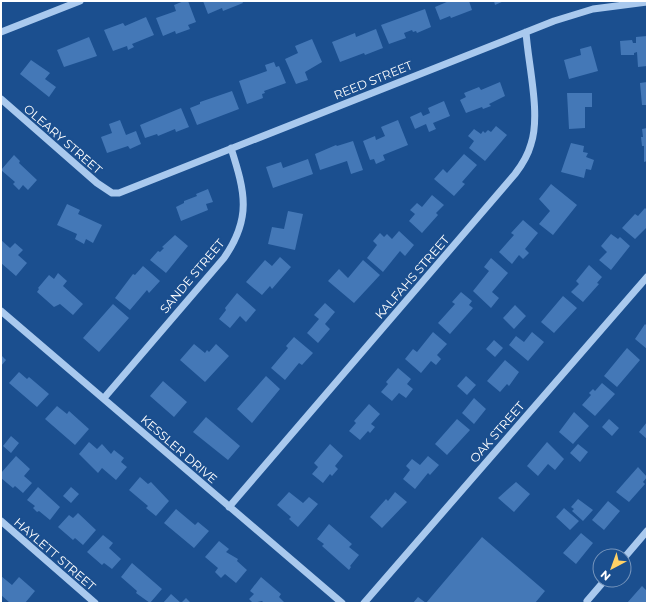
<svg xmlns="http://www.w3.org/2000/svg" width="648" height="604" font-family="Montserrat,sans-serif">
  <rect width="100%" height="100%" fill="#1b4f8f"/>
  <!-- building -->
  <path fill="#4478b7" d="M184,1H188L196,22L188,25L190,29L176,34L175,31L163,36L156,18L176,11L174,5Z
    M203,1H242L243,3L223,11L222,8L208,14Z
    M449,1H469L472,10L451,18L450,16L440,20L435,7Z
    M494,1H504L495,5Z
    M425,9L431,27L417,33L416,31L413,32L412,30L404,33L406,38L389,44L381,25Z
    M146,17L154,35L132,44L134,47L128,50L127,46L113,51L104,30L123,23L125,26Z
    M376,29L383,48L365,55L364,53L340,62L332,42L355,33L356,37Z
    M647,36V66L638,67L637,52L634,53V55H621L620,41L632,40L633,43H636V37Z
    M89,37L97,56L64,67L57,50Z
    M312,39L322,62L305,72L308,80L296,84L285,59L298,53L295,46Z
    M591,46L598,71L569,79L564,60L581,55L580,49Z
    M31,60L50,73L45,79L56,87L49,97L20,74Z
    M274,62L276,67L279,66L286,83L264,91L265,93L262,94L263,98L247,104L239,81L267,71L265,65Z
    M500,82L505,96L489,104L491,106L483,109L482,107L466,113L460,100L466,97L464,93L479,87L481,90Z
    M647,82V105H642L640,83Z
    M232,91L239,109L197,125L190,108L200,104V102Z
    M567,93H592V107H585V128L569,129Z
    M444,101L450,116L433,123L436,129L429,132L426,124L415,129L410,117L421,112L423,116L430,113L428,108Z
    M181,108L189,127L176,132L175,129L158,136L157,134L145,138L140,125Z
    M120,120L126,135L136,131L141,144L130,149L128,146L107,153L101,137L112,133L109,124Z
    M398,120L408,145L383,155L385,160L376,164L374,159L370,160L363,141L375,136L376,140L385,136L381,127Z
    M496,126L507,135L485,161L469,148L474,141L468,136L474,129L481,134L483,131L485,133L488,130L491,132Z
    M647,128V161L644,162V146H642L641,137H643L642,129Z
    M353,141L363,170L351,174L347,161L320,170L315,154L336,145L337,146Z
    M571,143L584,146L583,152L588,153L586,157L594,160L591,170L586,169L584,178L561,172Z
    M464,154L477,165L462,182L465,184L454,196L434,179L443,169L447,173Z
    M14,155L20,161L19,163L37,180L28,190L23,185L19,190L13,184L15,182L1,170Z
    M308,159L313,174L273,188L266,167L281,162L283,168Z
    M551,184L577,205L553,235L539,224L550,211L539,199Z
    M208,189L213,202L206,204L208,210L181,221L176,207L184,203V201L197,196L196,194Z
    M432,195L444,205L436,213L438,215L422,233L409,221L415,214L410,210L417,203L422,207Z
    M67,204L80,210L78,214L102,225L93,243L86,239L84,244L75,239L77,234L57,225Z
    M645,208L647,210V227L635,239L622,228L635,214L638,216Z
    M288,211L303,214L295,250L268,244L272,227L284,229Z
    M523,220L538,233L525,249L529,253L523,259L519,255L512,264L499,252L514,235L511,233Z
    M399,231L414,245L405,256L400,251L383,272L367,258L377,245L373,241L380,233L384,237L387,234L392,239Z
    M611,234L618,239L620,237L630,246L611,270L599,260L607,252L601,246Z
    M175,235L188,246L166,273L150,260L158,251L160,252L164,248L162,247Z
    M1,240L10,248L15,243L23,250L18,255L27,263L16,276L1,263Z
    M280,257L291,267L272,289L270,286L262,295L246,282L265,260L272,266Z
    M491,258L508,273L492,292L499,298L491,308L473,291L489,271L484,267Z
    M363,260L380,275L354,303L328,281L339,269L348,278Z
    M589,265L602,277L597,283L599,284L583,302L571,292L579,284L576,281Z
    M143,266L160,281L149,293L147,290L130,310L115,298L133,274L135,275Z
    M58,273L67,281L63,286L83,304L73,315L60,304L54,307L37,292L39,289L38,288L49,275L54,279Z
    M461,292L472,301L469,305L473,308L450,334L438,323L455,304L452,302Z
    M237,293L256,310L246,322L240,316L230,328L219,319L226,310L225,308Z
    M563,296L577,308L554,333L541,322Z
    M325,303L335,312L325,324L330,329L318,343L307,333L319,319L314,315Z
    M113,304L129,318L99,352L83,338Z
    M515,305L526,316L514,329L503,318Z
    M645,324L647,326V349L635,339Z
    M433,332L447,344L437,355L441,359L436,365L431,361L421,373L405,359L413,349L417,352Z
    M532,332L544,342L528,361L509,345L516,336L524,342Z
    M294,337L313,353L302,365L299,363L285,380L271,368L288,348L286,346Z
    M494,340L503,348L495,357L486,349Z
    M194,344L205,353L207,350L209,352L216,344L229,356L205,382L180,360Z
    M627,348L640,360L617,387L604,376Z
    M1,355L6,360L1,366Z
    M505,360L519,372L509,386L507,384L500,392L487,381Z
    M398,368L411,379L407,384L413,389L406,398L399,393L392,401L381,392L388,384L386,382Z
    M19,372L27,379L29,377L49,394L37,407L9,383Z
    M266,376L280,389L252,423L237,409Z
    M466,376L476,385L467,395L457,386Z
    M163,381L187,402L174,417L150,396Z
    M602,383L615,394L595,416L582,405L591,395L589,393L593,389L595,391Z
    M474,398L486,409L474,424L462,413Z
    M369,404L380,414L371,424L375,427L370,433L368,431L360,440L349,431L356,423L354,421Z
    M57,406L67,414L69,411L89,429L75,445L45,419Z
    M574,412L589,426L573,444L559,432Z
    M206,417L240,446L228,460L193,432Z
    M457,419L470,430L447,455L435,444Z
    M609,419L619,428L612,436L602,427Z
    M647,422V439L639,432Z
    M11,436L19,443L11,453L3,446Z
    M89,442L97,449L102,444L111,454L114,450L124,458L121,462L127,467L116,480L102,468L98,473L79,454Z
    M547,442L564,459L555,470L548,464L538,476L527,466Z
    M330,444L343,456L335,466L338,469L332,476L330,474L323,483L312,474L318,467L314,463Z
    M578,444L588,452L580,462L570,453Z
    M16,456L30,469L24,476L32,483L23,493L15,486L13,488L1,478V473Z
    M428,456L439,465L430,475L428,473L415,489L403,479L410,470L406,466L412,459L420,465Z
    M638,467L647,477L643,482L645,484L629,502L616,492Z
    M140,477L148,484L151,482L169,501L156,516L146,508L148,506L129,490Z
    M516,482L530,494L514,512L498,498Z
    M38,487L60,507L50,520L39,511L37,512L33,508L35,506L27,500Z
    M71,487L79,494L71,503L63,496Z
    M289,492L303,503L309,497L318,504L298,527L289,519L291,517L277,505Z
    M395,492L407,502L382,528L370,517L386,499L388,501Z
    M578,499L593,510L583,521L572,511L574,509L571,507Z
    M608,501L620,511L604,530L592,520Z
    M564,508L579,521L570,530L556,517Z
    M176,509L195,525L198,522L209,531L194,548L164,523Z
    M78,513L96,530L83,545L75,538L73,540L58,527L69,515L73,518Z
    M329,524L352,544L349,547L359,555L350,566L351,567L349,570L322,546L324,544L317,539Z
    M581,533L593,543L576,564L563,553Z
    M103,535L113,543L109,548L121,559L112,569L104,563L102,565L87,552Z
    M482,537L545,591L535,603H413L418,597L426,603Z
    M219,541L229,549L226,552L238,559L237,561L247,570L236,583L225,574L221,578L215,572L218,568L205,557Z
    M132,563L162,589L150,603L136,593L137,591L121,577Z
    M1,576L12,585L19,577L35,591L25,603H10L1,595Z
    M261,577L281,594L279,597L285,603H264L262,601L253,603L249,599L254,594L250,591Z
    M642,586L647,591V603H627Z
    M171,594L181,603H163Z
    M186,598L191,603H181Z"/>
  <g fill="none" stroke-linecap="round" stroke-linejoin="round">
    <!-- minor -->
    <path stroke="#a9c9ee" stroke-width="7" d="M1,32L80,1
      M1,99L97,183L112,193H119L554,21L593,9L647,2
      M1,311L342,603
      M104,398L224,258C252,218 245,192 231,148
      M229,507L515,174C522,165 528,155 531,144C541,114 528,64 526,32
      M1,521L95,603
      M624,558L647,531
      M587,601L605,580
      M364,603L647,277"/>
  </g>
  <g text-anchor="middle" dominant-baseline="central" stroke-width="4" stroke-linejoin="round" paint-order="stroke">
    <!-- street labels -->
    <g font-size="12" fill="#fff" stroke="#1b4f8f">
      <text transform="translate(373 80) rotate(-22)">REED STREET</text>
      <text transform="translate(63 139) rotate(41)">OLEARY STREET</text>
      <text transform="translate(192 276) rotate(-50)">SANDE STREET</text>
      <text transform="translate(412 277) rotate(-49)">KALFAHS STREET</text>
      <text transform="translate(497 432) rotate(-49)">OAK STREET</text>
      <text transform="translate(179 449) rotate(41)">KESSLER DRIVE</text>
      <text transform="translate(55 554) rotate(41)">HAYLETT STREET</text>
    </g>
  </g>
  <!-- border -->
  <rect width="648" height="604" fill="none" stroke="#ffffff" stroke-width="4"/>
  <!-- north arrow -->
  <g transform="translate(612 568) rotate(221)"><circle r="19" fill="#1b4f8f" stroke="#7695bc"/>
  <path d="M0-3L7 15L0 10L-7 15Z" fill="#ffd166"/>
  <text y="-6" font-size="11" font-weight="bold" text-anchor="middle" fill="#ffffff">N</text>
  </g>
</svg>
